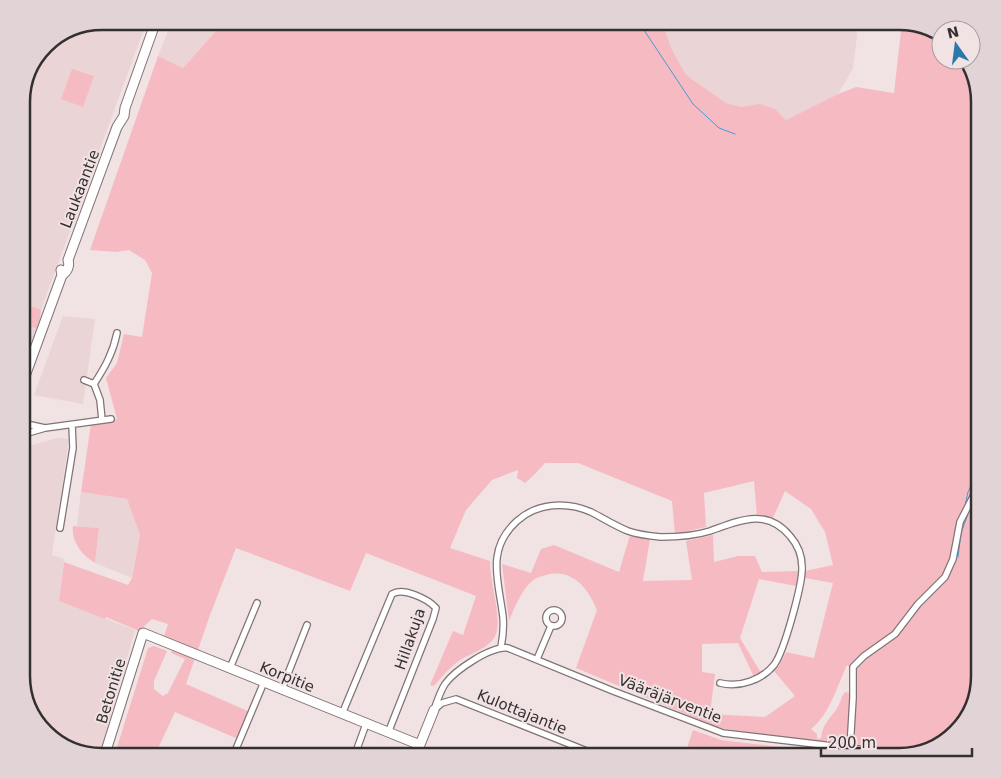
<svg xmlns="http://www.w3.org/2000/svg" width="1001" height="778" font-family="'DejaVu Sans',sans-serif">
  <rect width="100%" height="100%" fill="#f1e2e4"/>
  <!-- built -->
  <path fill="#ead4d6" d="M102,21H147L41,310L21,302V96L48,41Z
    M172,21H225L183,68L158,56Z
    M662,21H857V36L853,68L838,94L786,120L726,103L677,69Z
    M63,316L95,319L83,404L34,395Z
    M21,324L39,329L21,374Z
    M57,438L69,439L52,555L64,559L59,601L135,630L99,756L49,737L21,681V448Z
    M81,492L127,499L140,535L132,578L95,563L99,528L77,526Z"/>
  <!-- green -->
  <path fill="#f6bbc2" d="M225,21H662L671,48L686,75L726,103L741,107L760,104L775,109L786,120L838,94L856,87L894,93L902,22L941,37V60H967L972,66L980,102V676L960,729L935,749L899,757H853L856,696L855,671L847,665C837,686 830,714 811,729L817,734V739L821,738C822,726 829,719 836,710C840,704 841,697 845,692L850,693L848,743L846,745L758,735L717,727L576,668L597,610C588,588 572,568 546,575C543,576 537,577 535,579C523,586 514,609 509,621L502,564L531,573L541,549L554,545L619,572L630,535L650,539L643,581L692,580L686,541L713,535L714,562L738,556H755L762,572L799,571L796,586L759,579L740,638L761,673L754,677L738,643L702,644V672L715,674L710,714L765,717L795,696L774,671L779,666L786,652L814,658L833,583L805,578V571L833,565L825,532L811,509L785,491L773,518L757,516L754,481L704,493L706,527L675,534L672,501L578,463H545L534,475L525,483L517,478L518,470L492,480L466,510L450,548L490,561C490,584 500,608 497,630C494,649 468,653 456,663C447,670 441,678 434,686L430,685L453,631L463,635L476,596L366,553L350,591L236,548L210,615L186,684L250,712L238,739L175,712L154,757H114L148,648L154,646L167,651L154,681V689L163,696L168,693L185,659L171,653L176,641L164,636L168,624L152,619L139,631L106,617L105,619L59,601L64,562L128,585L132,578L140,535L127,499L81,492L91,424L117,419L106,378L117,363L124,334L142,337L152,273L145,260L129,250L116,252L90,250L158,56L183,68Z
    M72,69L94,76L83,107L61,99Z
    M21,302L41,310L39,329L21,324Z
    M73,526L99,528L95,563C82,555 71,542 73,526Z
    M693,730L721,740L737,742L837,753L840,757H684Z"/>
  <g fill="none" stroke-linecap="round" stroke-linejoin="round">
    <!-- stream -->
    <path stroke="#3f9dda" stroke-width="1" d="M638,21L693,104L719,128L735,134
      M965,506L968,492L980,466
      M958,557L961,533L968,514"/>
    <defs>
      <path id="street" d="M84,380L94,384L100,400L102,420
        M94,384C105,367 113,353 117,333
        M23,421L31,425L45,428
        M21,435L45,428L111,419
        M60,528L73,448L72,425
        M546 618a8 8 0 1 1 16 0a8 8 0 1 1-16 0Z
        M501,647C503,637 504,628 503,617C499,582 485,550 517,521C537,503 566,501 591,512C603,518 615,526 628,531C639,535 650,536 661,537C678,537 694,536 710,531C738,521 766,507 790,536C797,544 802,555 802,567C803,583 784,652 774,665C762,680 739,688 720,683
        M537,659L551,626
        M230,668L257,603
        M282,689L307,625
        M435,709L442,703L456,699L602,757
        M434,710C437,701 440,692 445,684C455,670 491,646 508,648L613,691L723,733L908,755
        M342,714L392,594C403,587 428,599 436,608L433,619L388,733
        M850,748L853,698V667L864,656L895,634L918,604L945,577L953,559L960,522L980,483
        M233,756L264,682
        M354,757L366,724"/>
      <path id="secondary" d="M62,275C67,272 70,266 68,260L117,127L124,116L125,108L156,21
        M21,387L62,275L61,270
        M21,432L23,425L21,418
        M104,757L143,633L420,745
        M415,757L434,710"/>
    </defs>
    <!-- street casing -->
    <use href="#street" stroke="#817475" stroke-width="8"/>
    <!-- secondary casing -->
    <use href="#secondary" stroke="#817475" stroke-width="11"/>
    <!-- street -->
    <use href="#street" stroke="#fff" stroke-width="5.5"/>
    <!-- secondary -->
    <use href="#secondary" stroke="#fff" stroke-width="9"/>
  </g>
  <g text-anchor="middle" dominant-baseline="central" stroke-width="4" stroke-linejoin="round" paint-order="stroke">
    <!-- street labels -->
    <g font-size="15" fill="#353030" stroke="#f1e2e4">
      <text transform="translate(80 189) rotate(-69)">Laukaantie</text>
      <text transform="translate(410 639) rotate(-71)">Hillakuja</text>
      <text transform="translate(287 677) rotate(22)">Korpitie</text>
      <text transform="translate(111 691) rotate(-73)">Betonitie</text>
      <text transform="translate(670 699) rotate(21)">Vääräjärventie</text>
      <text transform="translate(522 712) rotate(22)">Kulottajantie</text>
    </g>
  </g>
  <!-- crop -->
  <path d="M0 0H1001V778H0ZM102 30H899A72 72 0 0 1 971 102V676A72 72 0 0 1 899 748H102A72 72 0 0 1 30 676V102A72 72 0 0 1 102 30Z" fill="#e2d4d6" fill-rule="evenodd"/>
  <path fill="none" stroke="#353030" stroke-width="2.5" d="M102 30H899A72 72 0 0 1 971 102V676A72 72 0 0 1 899 748H102A72 72 0 0 1 30 676V102A72 72 0 0 1 102 30Z"/>
  <!-- north arrow -->
  <g transform="translate(956 45) rotate(346)"><circle r="24" fill="#f1e2e4" stroke="#a69b9c"/>
  <path d="M0-4L9 19L0 12L-9 19Z" fill="#2b79ab"/>
  <text y="-8" font-size="14" font-weight="bold" text-anchor="middle" fill="#353030">N</text>
  </g>
  <!-- scale -->
  <path d="M821 748v8h151v-8" fill="none" stroke="#353030" stroke-width="2.5"/>
  <text x="828" y="748" font-size="15" fill="#353030" stroke="#f1e2e4" stroke-width="4" paint-order="stroke">200 m</text>
</svg>
